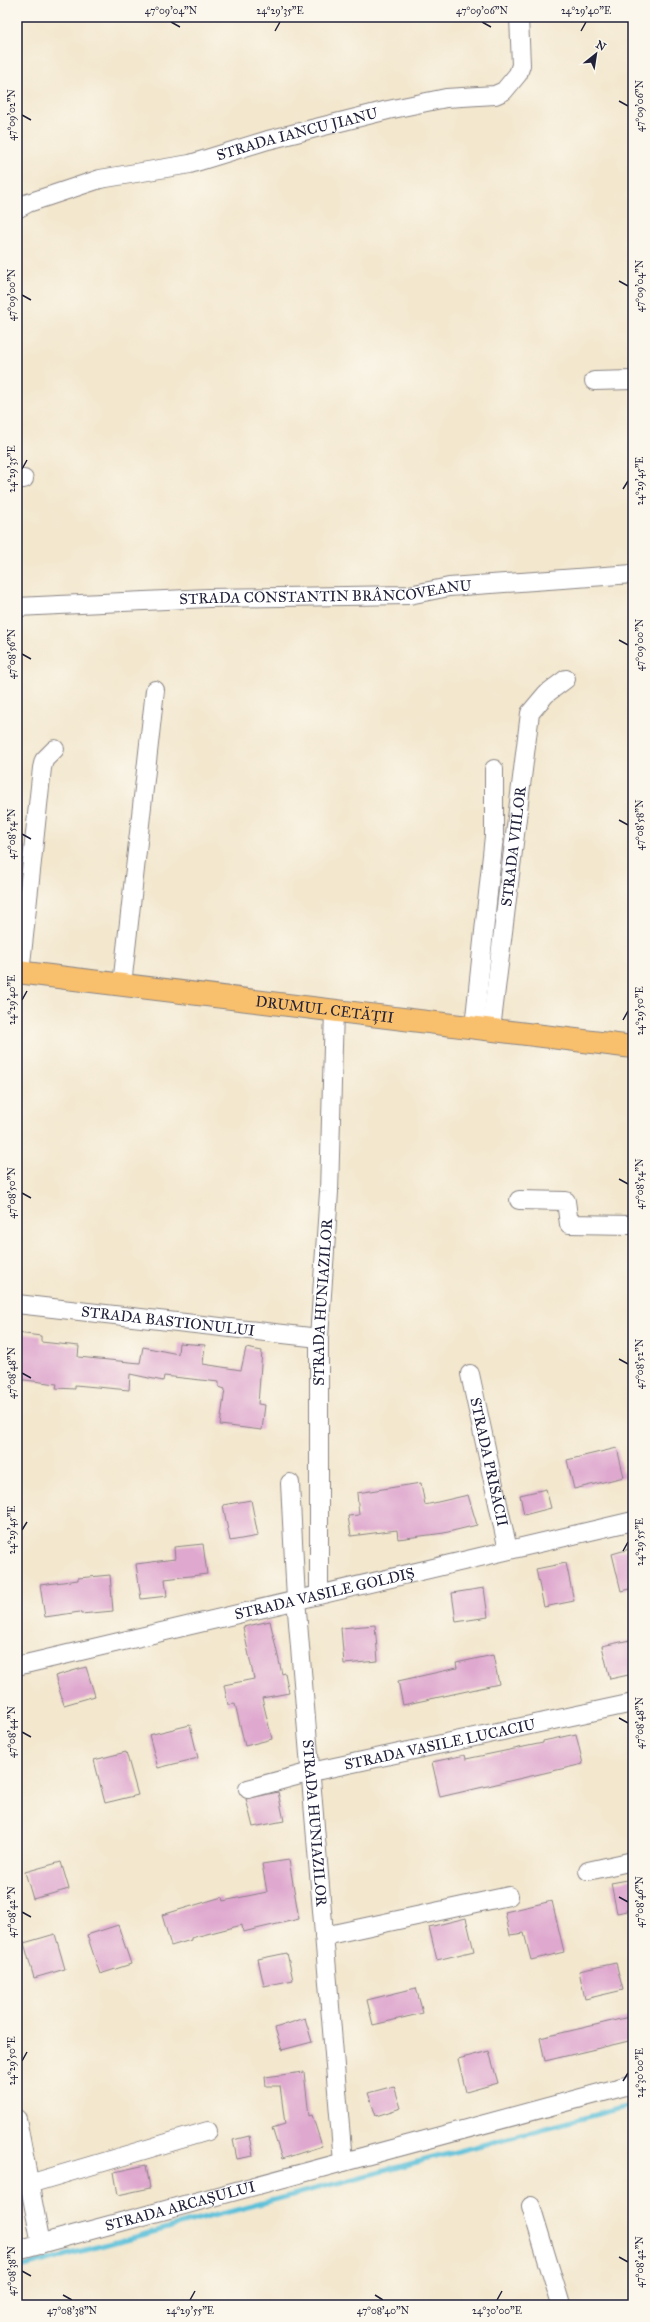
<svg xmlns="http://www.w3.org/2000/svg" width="650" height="2322" font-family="'IM FELL Great Primer',serif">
  <rect width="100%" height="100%" fill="#fbf7ec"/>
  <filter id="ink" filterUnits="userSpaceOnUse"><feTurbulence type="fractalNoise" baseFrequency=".025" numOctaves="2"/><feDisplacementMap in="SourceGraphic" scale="8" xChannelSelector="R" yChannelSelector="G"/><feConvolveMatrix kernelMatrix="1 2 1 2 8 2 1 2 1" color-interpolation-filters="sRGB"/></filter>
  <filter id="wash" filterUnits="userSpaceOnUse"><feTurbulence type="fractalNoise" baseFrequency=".012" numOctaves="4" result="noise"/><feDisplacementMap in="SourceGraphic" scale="16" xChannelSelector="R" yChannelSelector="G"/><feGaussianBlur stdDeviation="0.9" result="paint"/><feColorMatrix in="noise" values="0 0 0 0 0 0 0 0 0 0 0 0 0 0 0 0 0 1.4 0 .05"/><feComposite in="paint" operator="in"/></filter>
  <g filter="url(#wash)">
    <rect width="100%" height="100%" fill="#f3e7ce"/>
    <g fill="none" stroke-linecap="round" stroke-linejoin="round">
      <!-- stream -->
      <path stroke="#5bc0d9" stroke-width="5" d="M17,2268L633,2105"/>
    </g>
    <g id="blocks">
      <!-- building -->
      <path fill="#dfa8cf" d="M17,1333L41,1336V1342L79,1346L78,1357L140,1363L143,1347L178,1354L179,1343L205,1345L203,1364L241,1370L246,1348L262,1351L258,1404L265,1405L262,1430L220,1425L225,1389L219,1387V1382L164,1376L163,1381L130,1374L129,1390L75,1385V1389L56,1388L57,1384L17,1379Z
        M617,1448L624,1477L574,1489L567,1460Z
        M421,1483L425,1505L468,1495L477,1525L444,1533L398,1539L397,1530L351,1536L348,1516L359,1515L357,1493Z
        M546,1489L551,1508L524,1515L520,1495Z
        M251,1500L258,1536L230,1541L223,1505Z
        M203,1544L207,1574L165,1579L167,1596L141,1599L136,1564L175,1559L174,1547Z
        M633,1548V1588L621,1591L612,1554Z
        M566,1563L574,1601L544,1607L536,1569Z
        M110,1575L113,1611L81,1614L80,1612L45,1617L40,1585L78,1580V1578Z
        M484,1588L488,1617L456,1622L452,1593Z
        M270,1621L282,1674L285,1673L289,1693L262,1698L272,1739L245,1746L235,1704L228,1705L224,1685L254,1679L243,1627Z
        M375,1625L378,1661L344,1664L341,1628Z
        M630,1640L633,1652V1674L610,1679L602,1646Z
        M493,1655L499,1684L403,1705L398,1681L457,1668L456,1663Z
        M86,1667L95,1696L64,1705L55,1676Z
        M190,1725L198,1758L158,1768L149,1735Z
        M576,1734L583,1764L440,1797L432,1762L465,1755L466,1759L543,1743V1741Z
        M126,1752L138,1795L105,1803L94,1760Z
        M278,1792L284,1821L253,1827L246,1799Z
        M289,1860L299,1919L243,1932L242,1925L191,1938V1940L171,1946L162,1915L222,1897L223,1901L267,1892L262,1864Z
        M61,1862L69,1889L33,1899L25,1872Z
        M633,1879V1910L617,1913L611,1883Z
        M552,1901L564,1952L531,1960L524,1933L510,1935L505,1912Z
        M466,1918L474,1951L437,1960L429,1927Z
        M118,1925L131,1964L100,1974L87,1935Z
        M55,1934L65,1969L34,1978L24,1943Z
        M287,1953L293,1980L264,1986L258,1959Z
        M616,1963L623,1990L585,1999L579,1971Z
        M416,1988L423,2013L373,2025L367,2000Z
        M629,2017L633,2040L545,2061L540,2038Z
        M305,2018L312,2042L282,2050L275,2028Z
        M489,2051L498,2083L466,2092L458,2059Z
        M304,2072L309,2116L312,2115L322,2146L282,2159L272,2128L285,2124L280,2086H266L265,2077Z
        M394,2086L401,2108L376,2116L368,2093Z
        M249,2136L253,2156L237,2159L233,2140Z
        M146,2165L150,2188L118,2195L114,2172Z"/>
    </g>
  </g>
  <g filter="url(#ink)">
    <use href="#blocks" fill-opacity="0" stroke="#8a8484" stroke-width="1"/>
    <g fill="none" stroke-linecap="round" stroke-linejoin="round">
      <defs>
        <g id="street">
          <path id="s1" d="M17,209L28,203L100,179L190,164L268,140L388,110L446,98L495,95L504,91L518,74L521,65L519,17"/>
          <path d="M594,381L633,380"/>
          <path d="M17,479H24"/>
          <path id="s2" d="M17,607L208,598L409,595L449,587L633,574"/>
          <path d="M20,973L42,768L44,760L55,749"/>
          <path d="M122,985L155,690"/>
          <path d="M474,1027L494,836V769"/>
          <path id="s3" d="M491,1029L530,713L546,694L566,679"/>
          <path d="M519,1200L566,1201L569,1224L633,1225"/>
          <path id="s4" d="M17,1304L319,1338"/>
          <path id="s5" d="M470,1374L508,1550"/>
          <path id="s6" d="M290,1483L296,1599L343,2162"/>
          <path id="s7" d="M319,1594V1338L329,1192L334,1010"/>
          <path id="s8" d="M17,1666L633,1521"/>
          <path id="s9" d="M248,1789L311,1772L633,1703"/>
          <path d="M588,1871L633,1861"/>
          <path d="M324,1936L509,1896"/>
          <path d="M17,2119L41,2244"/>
          <path d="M29,2184L208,2131"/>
          <path d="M531,2206L561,2305"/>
          <path id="s10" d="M17,2250L633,2084"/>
        </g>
        <g id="highway">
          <path id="s11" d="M17,972L633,1047"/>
        </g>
      </defs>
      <!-- street casing -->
      <use href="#street" stroke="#8a8484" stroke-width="20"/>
      <!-- highway casing -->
      <use href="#highway" stroke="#8a8484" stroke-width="24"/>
      <!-- street -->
      <use href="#street" stroke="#fff" stroke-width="18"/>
      <!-- highway -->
      <use href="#highway" stroke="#f8bf6c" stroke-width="22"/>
    </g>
  </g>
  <!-- ticks -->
  <path fill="none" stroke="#22223b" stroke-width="1.5" d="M171,22L180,27M482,22L491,27M275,31L280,22M581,31L586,22M619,101L628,106M22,115L31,120M619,281L628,286M22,295L31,300M22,469L27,460M623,489L628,481M619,640L628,645M22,654L31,659M619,820L628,825M22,834L31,839M22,1000L27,991M623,1020L628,1011M619,1179L628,1184M22,1193L31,1198M619,1359L628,1364M22,1373L31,1378M22,1530L27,1522M623,1551L628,1542M619,1718L628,1723M22,1732L31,1737M619,1897L628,1902M22,1912L31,1917M22,2061L27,2052M623,2081L628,2073M619,2257L628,2262M22,2271L31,2276M63,2295L72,2300M375,2295L383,2300M190,2300L195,2291M497,2300L502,2291"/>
  <g text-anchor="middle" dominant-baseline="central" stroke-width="3" stroke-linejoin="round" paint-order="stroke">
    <!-- street labels -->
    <g font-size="15" fill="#22223b" stroke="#fbf7ec">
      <text stroke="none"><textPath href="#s1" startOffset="291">STRADA IANCU JIANU</textPath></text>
      <text stroke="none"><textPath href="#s2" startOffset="309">STRADA CONSTANTIN BRÂNCOVEANU</textPath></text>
      <text stroke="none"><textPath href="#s3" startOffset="184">STRADA VIILOR</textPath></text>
      <text stroke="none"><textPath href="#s11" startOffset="310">DRUMUL CETĂȚII</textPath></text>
      <text stroke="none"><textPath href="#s7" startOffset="292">STRADA HUNIAZILOR</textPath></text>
      <text stroke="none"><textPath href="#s4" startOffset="152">STRADA BASTIONULUI</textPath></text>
      <text stroke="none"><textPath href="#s5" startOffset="90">STRADA PRISĂCII</textPath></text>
      <text stroke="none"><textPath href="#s8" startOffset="316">STRADA VASILE GOLDIȘ</textPath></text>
      <text stroke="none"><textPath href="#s9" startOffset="197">STRADA VASILE LUCACIU</textPath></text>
      <text stroke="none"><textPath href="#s6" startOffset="341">STRADA HUNIAZILOR</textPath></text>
      <text stroke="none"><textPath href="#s10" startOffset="169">STRADA ARCAȘULUI</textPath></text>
    </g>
  </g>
  <!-- margin -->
  <rect width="650" height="2322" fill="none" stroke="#fbf7ec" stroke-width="44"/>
  <!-- north arrow -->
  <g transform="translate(596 54) rotate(30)" stroke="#fbf7ec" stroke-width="3" paint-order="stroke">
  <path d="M0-3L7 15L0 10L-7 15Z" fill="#22223b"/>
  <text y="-6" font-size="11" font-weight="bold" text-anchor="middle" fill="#22223b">N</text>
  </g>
  <rect x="22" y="22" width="606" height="2278" fill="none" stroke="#22223b" stroke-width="1.5"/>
  <g font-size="10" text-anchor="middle" fill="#22223b">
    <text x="171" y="14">47°09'04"N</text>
    <text x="280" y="14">24°29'35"E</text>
    <text x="482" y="14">47°09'06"N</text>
    <text x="586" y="14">24°29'40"E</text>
    <text transform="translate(639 106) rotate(-90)" y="4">47°09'06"N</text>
    <text transform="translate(11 115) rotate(-90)" y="4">47°09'02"N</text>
    <text transform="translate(639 286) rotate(-90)" y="4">47°09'04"N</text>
    <text transform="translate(11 295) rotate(-90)" y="4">47°09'00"N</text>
    <text transform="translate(11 469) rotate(-90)" y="4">24°29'35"E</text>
    <text transform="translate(639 481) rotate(-90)" y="4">24°29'45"E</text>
    <text transform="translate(639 645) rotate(-90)" y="4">47°09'00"N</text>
    <text transform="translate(11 654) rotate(-90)" y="4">47°08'56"N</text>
    <text transform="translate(639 825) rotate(-90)" y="4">47°08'58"N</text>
    <text transform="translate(11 834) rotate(-90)" y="4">47°08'54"N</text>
    <text transform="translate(11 1000) rotate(-90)" y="4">24°29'40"E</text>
    <text transform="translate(639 1011) rotate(-90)" y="4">24°29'50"E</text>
    <text transform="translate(639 1184) rotate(-90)" y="4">47°08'54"N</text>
    <text transform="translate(11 1193) rotate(-90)" y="4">47°08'50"N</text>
    <text transform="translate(639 1364) rotate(-90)" y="4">47°08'52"N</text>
    <text transform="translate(11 1373) rotate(-90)" y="4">47°08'48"N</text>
    <text transform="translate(11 1530) rotate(-90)" y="4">24°29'45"E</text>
    <text transform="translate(639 1542) rotate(-90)" y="4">24°29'55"E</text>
    <text transform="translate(639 1723) rotate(-90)" y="4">47°08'48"N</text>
    <text transform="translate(11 1732) rotate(-90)" y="4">47°08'44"N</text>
    <text transform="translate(639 1902) rotate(-90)" y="4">47°08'46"N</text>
    <text transform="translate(11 1912) rotate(-90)" y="4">47°08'42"N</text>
    <text transform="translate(11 2061) rotate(-90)" y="4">24°29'50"E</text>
    <text transform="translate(639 2073) rotate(-90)" y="4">24°30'00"E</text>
    <text transform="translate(639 2262) rotate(-90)" y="4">47°08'42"N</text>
    <text transform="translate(11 2271) rotate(-90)" y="4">47°08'38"N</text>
    <text x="72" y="2314">47°08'38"N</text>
    <text x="190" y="2314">24°29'55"E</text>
    <text x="383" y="2314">47°08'40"N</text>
    <text x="497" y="2314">24°30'00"E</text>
  </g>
</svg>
